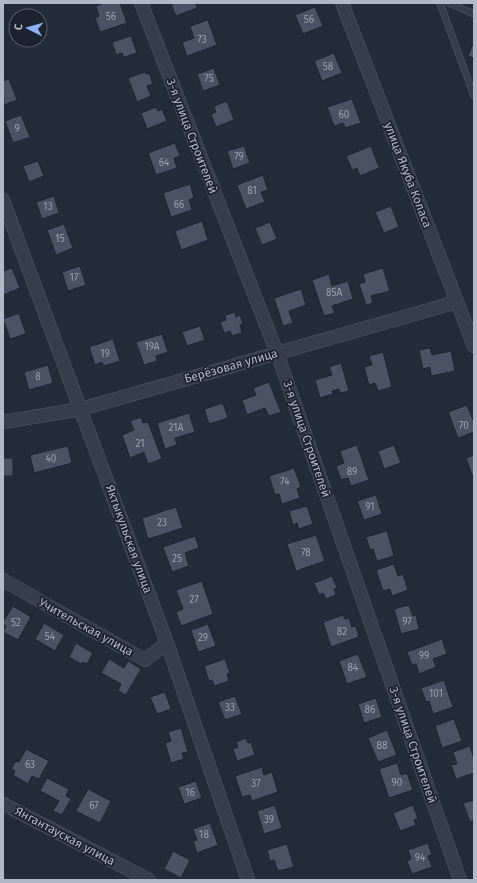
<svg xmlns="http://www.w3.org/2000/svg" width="477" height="883" font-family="'Fira Sans',sans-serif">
  <rect width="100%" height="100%" fill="#232c39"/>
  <!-- building -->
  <path fill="#495363" stroke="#1e2531" d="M104,3H120L127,23L100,32L95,18L99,16L96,6Z
    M171,3H195L197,8L176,16Z
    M315,7L323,26L303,34L295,15Z
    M208,20L217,45L187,56L182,42L194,38L190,26Z
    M131,36L137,53L124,57L122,53L116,55L112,42Z
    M474,41V58L468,56Z
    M334,53L342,73L322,81L314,61Z
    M214,68L220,85L203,91L197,74Z
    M145,72L146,74L149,73L153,84L147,86L151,96L137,102L128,78Z
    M9,79L17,100L4,105L3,81Z
    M352,99L361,123L345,128L343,123L334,126L327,107Z
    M227,101L234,120L216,127L211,114L216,112L214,106Z
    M156,107L158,111L162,109L167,121L147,129L141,113Z
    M21,115L30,137L13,143L5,121Z
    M175,143L180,156L174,158L177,168L156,175L148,153Z
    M244,146L250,163L233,169L227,151Z
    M371,146L379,168L360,176L357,168L352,170L346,156Z
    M38,161L44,176L29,182L23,166Z
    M263,175L268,190L261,192L265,202L246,209L237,185Z
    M190,184L194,198L189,200L192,210L171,217L163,193Z
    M54,196L59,213L42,219L36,202Z
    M391,206L399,227L384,233L375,212Z
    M202,221L208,240L181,250L175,231Z
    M270,222L277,239L262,245L255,228Z
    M64,224L73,248L56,255L47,230Z
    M80,266L86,285L68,291L62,272Z
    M12,268L20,288L3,295V271Z
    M383,268L390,291L371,296L373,303L366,305L359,284L365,282L363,274Z
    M329,274L332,286L348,281L353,299L332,306L335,313L324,316L312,280Z
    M301,289L306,305L289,311L293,323L283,326L274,298Z
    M235,312L236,317L240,315L243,324L240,325L242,333L232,336L230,331L224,333L220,322L226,320L225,315Z
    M19,313L26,334L10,339L3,319Z
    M200,326L205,340L187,346L182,332Z
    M162,334L168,352L156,356L157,361L144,365L136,342Z
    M113,339L120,361L104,366L102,362L95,365L89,347Z
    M430,348L432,355L451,351L455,371L431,376L430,367L423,369L419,350Z
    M383,352L392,387L378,391L375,383L369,385L364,367L372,365L369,356Z
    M341,363L349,391L340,393L339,389L332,391L333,394L320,398L315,380L332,375L329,367Z
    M48,365L53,383L29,390L24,372Z
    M269,382L281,412L269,416L265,408L247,415L242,400L256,395L253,388Z
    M223,403L228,418L209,424L204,409Z
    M467,405L473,420L474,419V432L458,438L448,412Z
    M189,413L195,432L175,438L177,445L165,449L157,423Z
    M141,417L143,423L148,422L162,459L148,464L144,452L130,458L122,435L134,430L130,421Z
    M357,445L369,480L351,486L348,478L341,480L336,466L344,463L340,451Z
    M394,445L401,463L384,469L378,451Z
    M68,446L72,463L34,473L30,455Z
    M474,455V481L466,458Z
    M3,458H13V476H3Z
    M294,468L301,487L297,489L300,498L282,504L279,494L275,495L269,476Z
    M376,495L382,514L364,520L357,501Z
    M307,506L313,524L299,529L297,523L293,525L289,511Z
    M176,507L183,528L148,539L142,518Z
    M387,531L394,556L377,561L373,549L370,550L366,537Z
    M316,535L325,561L296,571L287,544Z
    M195,536L199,548L185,553L189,566L172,572L163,547Z
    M394,564L398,576L403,574L408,590L392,596L390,589L383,591L376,570Z
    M332,576L337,588L334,589L336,595L326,599L323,593L319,595L314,583Z
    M202,581L213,614L181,626L176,612L183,609L176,590Z
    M409,605L413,616L416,615L419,629L401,634L394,609Z
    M13,606L31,617L18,640L3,632L6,626L3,624V622Z
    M343,615L345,619L349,618L352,627L356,626L359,637L331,647L323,622Z
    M44,623L64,635L55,651L35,639Z
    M208,624L216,646L198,652L191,630Z
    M442,639L447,654L433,659L436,667L419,674L416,664L412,665L407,652Z
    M76,643L93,653L87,664L83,662L81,664L69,657Z
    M358,654L367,677L347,684L339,661Z
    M109,659L124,668L128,661L141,669L126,695L118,691L121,684L101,673Z
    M225,659L230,673L227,674L229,681L214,686L212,680L209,681L204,666Z
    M444,680L453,707L433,714L429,701L426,702L421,688Z
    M165,692L171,709L157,714L150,697Z
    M235,696L242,714L225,720L218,702Z
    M376,698L382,717L364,723L358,704Z
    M454,719L462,741L442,748L435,726Z
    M181,728L188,752L182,753L184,759L171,763L165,743L171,741L168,732Z
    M387,730L397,755L378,762L368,738Z
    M246,738L248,743L251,742L255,755L237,761L233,749L238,747L236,742Z
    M470,746L474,759V773L456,779L451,765L457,764L453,752Z
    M26,749L49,761L39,779L32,776L28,784L13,775L15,771L11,769L16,761L19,762Z
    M397,763L401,775L407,773L413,790L389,798L379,769Z
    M262,767L264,775L272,772L278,792L252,801L250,795L242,797L235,776Z
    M47,778L69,789L66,796L71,799L62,815L53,811L59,801L40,791Z
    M196,781L202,798L184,804L178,787Z
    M88,789L111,801L100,823L76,811Z
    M474,800V820L470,822L463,803Z
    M275,805L282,828L264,834L257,811Z
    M413,805L418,819L414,820L416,825L400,831L393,813Z
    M210,823L218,845L197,853L193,841L197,840L193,829Z
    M428,843L432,855L428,856L432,867L412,874L407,861L411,859L408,850Z
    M287,844L294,867L278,871L274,860L270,861L267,850Z
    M173,851L190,860L181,878L164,869Z"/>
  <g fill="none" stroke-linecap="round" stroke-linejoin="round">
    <defs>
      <path id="service" d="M440,3L474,96
        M449,3L474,14"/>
      <path id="minor" d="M141,3L277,353L460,880
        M342,3L474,346
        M3,200L167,643L248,880
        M3,422L81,409L457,302
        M3,580L145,660L167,643
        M3,804L149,880"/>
    </defs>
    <!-- service casing -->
    <use href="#service" stroke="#545c68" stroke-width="7"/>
    <!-- minor casing -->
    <use href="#minor" stroke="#545c68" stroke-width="14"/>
    <!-- service -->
    <use href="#service" stroke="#363e4a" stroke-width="6"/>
    <!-- minor -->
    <use href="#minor" stroke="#363e4a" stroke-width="13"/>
  </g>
  <g text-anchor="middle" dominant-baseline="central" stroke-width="3.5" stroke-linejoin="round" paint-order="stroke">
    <!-- number labels -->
    <g font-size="10" fill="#97a0ad">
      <text x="111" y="17">56</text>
      <text x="309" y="20">56</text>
      <text x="202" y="40">73</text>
      <text x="328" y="67">58</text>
      <text x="209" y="79">75</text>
      <text x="344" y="115">60</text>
      <text x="17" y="129">9</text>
      <text x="239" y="157">79</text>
      <text x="164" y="163">64</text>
      <text x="252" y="191">81</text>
      <text x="179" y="205">66</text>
      <text x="48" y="207">13</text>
      <text x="60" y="239">15</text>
      <text x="74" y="278">17</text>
      <text x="334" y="293">85А</text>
      <text x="152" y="347">19А</text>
      <text x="105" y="354">19</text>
      <text x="38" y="377">8</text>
      <text x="464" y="426">70</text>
      <text x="176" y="428">21А</text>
      <text x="140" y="444">21</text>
      <text x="51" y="459">40</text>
      <text x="352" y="472">89</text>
      <text x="285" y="482">74</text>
      <text x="370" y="507">91</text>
      <text x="162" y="523">23</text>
      <text x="306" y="553">78</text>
      <text x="177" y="559">25</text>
      <text x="194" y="600">27</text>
      <text x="407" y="622">97</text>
      <text x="16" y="623">52</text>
      <text x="342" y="632">82</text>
      <text x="50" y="637">54</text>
      <text x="203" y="638">29</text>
      <text x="424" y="656">99</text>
      <text x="353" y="668">84</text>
      <text x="436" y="694">101</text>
      <text x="230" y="708">33</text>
      <text x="370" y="710">86</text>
      <text x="382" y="746">88</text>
      <text x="30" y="765">63</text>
      <text x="397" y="783">90</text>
      <text x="256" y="784">37</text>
      <text x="190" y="793">16</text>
      <text x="94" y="806">67</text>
      <text x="269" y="820">39</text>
      <text x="204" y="835">18</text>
      <text x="420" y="858">94</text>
    </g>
    <!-- street labels -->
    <g font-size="12" fill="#b1b9c6" stroke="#1c232e">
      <text transform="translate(192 136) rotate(69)">3-я улица Строителей</text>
      <text transform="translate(408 175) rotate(69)">улица Якуба Коласа</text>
      <text transform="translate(231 366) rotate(-16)">Берёзовая улица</text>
      <text transform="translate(307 439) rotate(71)">3-я улица Строителей</text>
      <text transform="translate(129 539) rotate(70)">Яктыкульская улица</text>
      <text transform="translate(86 627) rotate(29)">Учительская улица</text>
      <text transform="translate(413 745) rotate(71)">3-я улица Строителей</text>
      <text transform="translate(65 836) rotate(28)">Янгантауская улица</text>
    </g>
  </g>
  <!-- border -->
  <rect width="477" height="883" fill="none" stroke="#b1b9c6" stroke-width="8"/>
  <!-- north arrow -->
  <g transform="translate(28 28) rotate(276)"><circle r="19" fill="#1c232e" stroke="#585f6b"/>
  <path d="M0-3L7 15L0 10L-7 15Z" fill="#88b2f4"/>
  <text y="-6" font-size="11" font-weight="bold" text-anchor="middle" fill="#b1b9c6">С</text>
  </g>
</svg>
